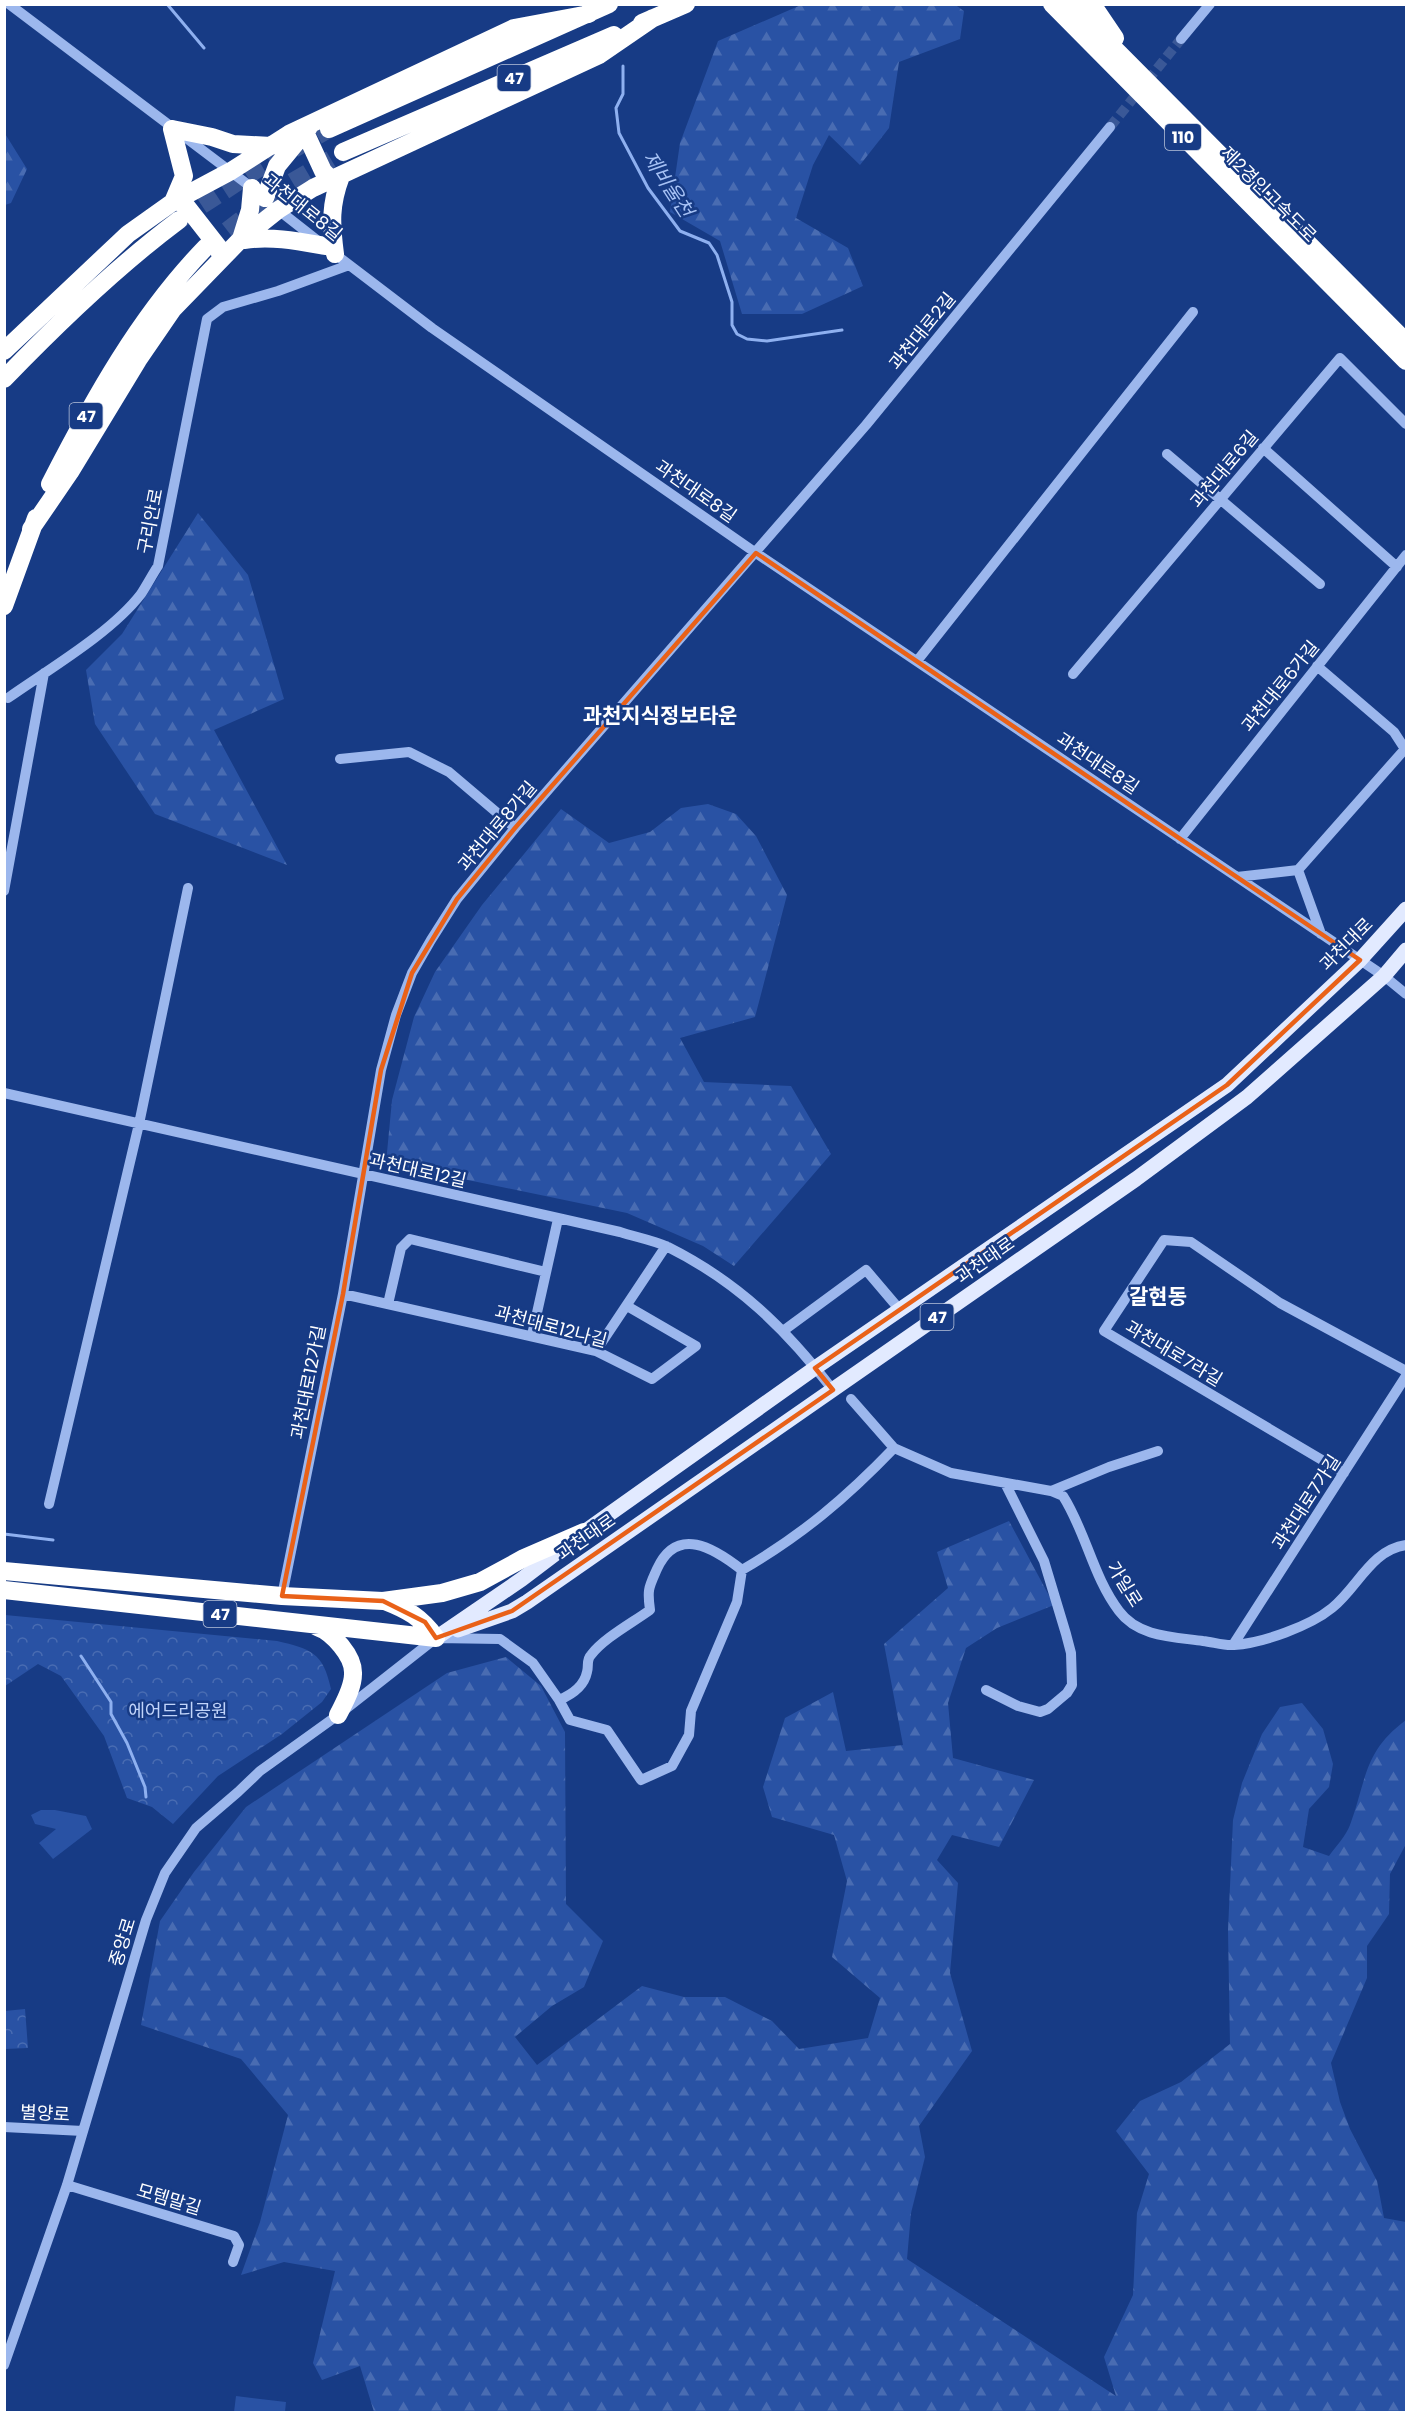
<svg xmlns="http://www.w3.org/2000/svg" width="1411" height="2417" font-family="Poppins,'Noto Sans KR',sans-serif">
  <defs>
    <pattern id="forest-firs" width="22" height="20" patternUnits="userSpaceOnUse" patternTransform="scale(1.5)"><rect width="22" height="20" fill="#2952a4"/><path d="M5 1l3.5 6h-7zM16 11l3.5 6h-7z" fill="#496cb2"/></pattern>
    <pattern id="park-crowns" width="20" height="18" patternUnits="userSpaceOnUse" patternTransform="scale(1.5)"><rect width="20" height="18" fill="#2952a4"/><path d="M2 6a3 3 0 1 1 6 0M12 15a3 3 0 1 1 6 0" fill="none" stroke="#496cb2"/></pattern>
  </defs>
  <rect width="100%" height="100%" fill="#173b85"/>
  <!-- forest -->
  <path fill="url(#forest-firs)" d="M954,4L964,11L960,39L899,62L889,128L860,165L829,135L813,165L796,218L848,248L863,286L802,314H742L720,241L670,212L680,143L718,41L801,5Z
    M4,132L27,169L11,203L5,205Z
    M198,513L248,575L284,699L214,730L287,865L155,814L95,724L86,670L122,634Z
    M708,804L736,814L756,836L787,895L755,1017L680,1038L704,1082L791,1086L831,1154L734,1266L703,1246L627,1213L386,1163L392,1100L414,1017L435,972L482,905L561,809L609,843L650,832L681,808Z
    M1009,1521L1054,1605L997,1628L966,1648L948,1703L953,1758L1034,1780L999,1847L952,1835L937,1860L958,1883L950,1973L972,2051L919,2126L925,2157L911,2213L907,2259L1116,2396L1104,2357L1133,2295L1137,2213L1149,2174L1116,2131L1140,2101L1181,2082L1230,2044L1228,1930L1233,1820L1242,1783L1262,1734L1280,1707L1302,1703L1323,1729L1333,1764L1329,1787L1309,1809L1303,1847L1329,1856C1336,1846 1346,1836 1350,1825C1367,1779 1363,1752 1406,1720V1844L1390,1874L1389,1914L1367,1946V1978L1331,2063L1340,2102L1350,2129L1377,2181L1384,2218L1406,2222V2412H374L360,2366L322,2380L313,2363L335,2271L284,2262L241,2275L260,2222L288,2115L241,2059L141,2025L160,1921L194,1872L246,1807L447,1673L506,1657L541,1686L565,1732L566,1904L603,1941L584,1987L552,2006L515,2037L537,2065L642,1986L684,1997H725L772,2021L799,2049L868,2038L880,1998L832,1957L847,1881L834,1835L772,1817L763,1787L785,1718L833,1692L846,1751L903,1745L884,1644L948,1588L937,1552Z"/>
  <!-- park -->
  <path fill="url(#park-crowns)" d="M5,1615L277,1641C311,1649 323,1652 331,1689L322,1702L282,1734L218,1776L173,1824L152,1807L127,1798L104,1736L61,1676L38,1664L5,1686Z
    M25,2009L28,2048L5,2049V2011Z"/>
  <!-- pitch -->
  <path fill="#2952a4" d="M41,1810H55L86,1816L92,1829L53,1859L39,1843L56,1829L35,1824L31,1815Z
    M236,2396L286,2402L285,2412H234Z"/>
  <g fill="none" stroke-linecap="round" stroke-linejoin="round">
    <!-- stream -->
    <path stroke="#8eb0f0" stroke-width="3" d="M167,4L204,48
      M623,66V94L616,108L619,133L648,188L680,231L709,243L717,255L732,302V325L737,334L747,339L767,341L842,330
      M4,1534L53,1540
      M81,1656L111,1702V1714L127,1743L145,1787L146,1797"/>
    <!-- minor-tunnel -->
    <path stroke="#3a5897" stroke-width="10" stroke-dasharray="10 5" stroke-linecap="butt" d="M1110,127L1181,39"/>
    <!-- highway-tunnel -->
    <path stroke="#3a5897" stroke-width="18" stroke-dasharray="18 9" stroke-linecap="butt" d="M179,220L256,170L329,129
      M206,247L284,187L343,152"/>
    <!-- minor -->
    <path stroke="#9cb7ed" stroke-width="10" d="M9,4L255,190
      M1181,39L1210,4
      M276,208L318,241
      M331,251L432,328L756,553L1384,976L1406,994
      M1263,448L1397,567
      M1167,454L1320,584
      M917,661L1193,312
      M1073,674L1340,358L1406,424
      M8,698C49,669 111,633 141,594C147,585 152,575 158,566L207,319L223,307L278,291L349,265
      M340,759L409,752L449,772L515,828
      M1180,839L1406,555
      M1298,870L1321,934
      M1237,877L1298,870L1405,749L1394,732L1317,666
      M4,891L44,673
      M4,1093L620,1232C635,1237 653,1240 668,1247C738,1282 786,1329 833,1390
      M343,1294L596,1351L652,1379L696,1346L627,1306
      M388,1304L401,1248L410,1239L546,1272
      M783,1331L866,1270L900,1310
      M532,1335L558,1219
      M596,1351L666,1246
      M851,1399L894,1448L951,1473L1051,1491L1063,1496C1086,1532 1093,1577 1119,1611C1138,1637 1174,1637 1203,1641C1213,1642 1224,1646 1234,1645C1263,1643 1310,1626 1332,1608C1358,1587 1371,1550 1406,1545
      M1344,1473L1104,1331L1164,1240L1191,1242L1280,1303L1406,1371
      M1051,1491L1109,1467L1158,1451
      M49,1504L139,1124L188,888
      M282,1596L343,1294L381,1070L396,1015L412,973L431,940L457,899L515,828L866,425L1110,127
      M1233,1645L1406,1376
      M986,1690L1018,1706L1040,1712L1048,1709L1067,1693L1072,1685L1071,1653L1066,1634L1044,1561L1005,1483
      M559,1700L570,1720L607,1730L641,1780L672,1766L689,1735L691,1711L737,1602L742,1570
      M4,2127L83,2131
      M67,2185L234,2236L239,2245L233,2262
      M4,2365L67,2185L146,1920L165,1873L196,1828L238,1792L260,1771L338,1715L436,1638L500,1639L533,1663L559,1700C571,1695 584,1687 587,1672C589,1666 586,1660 591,1655C604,1638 632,1623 650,1610C647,1589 649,1587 657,1569C677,1525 714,1548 742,1570C802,1535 846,1498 894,1448"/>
    <!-- major -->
    <path stroke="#e2eaff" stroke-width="15" d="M458,1630L512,1611L527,1602L1136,1179L1247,1097L1384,976L1406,950
      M436,1638L522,1579L584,1532L815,1368L1227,1085L1360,960L1406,909"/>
    <!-- highway -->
    <path stroke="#fff" stroke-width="18" d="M1052,4L1406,361
      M1070,4L1406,342
      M1092,4L1115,38
      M642,23L686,4
      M172,129L212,137L233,144L271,146
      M172,129L184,176L173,202
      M329,129L609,4
      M305,132L323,171L332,180
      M343,152L614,35
      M265,198L277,166L309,127
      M176,200L187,207L219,248L220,254
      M241,239L250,210L252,188
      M244,240C272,236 297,241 325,246
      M335,254C331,224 330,205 341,176
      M4,351L128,234L173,202L231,171L289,134L514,28L589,14
      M4,379C59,322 116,267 179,220
      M50,484C93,400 140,315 206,247
      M31,529L70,472L138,360L173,309L239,241L278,210L313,188L599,55L653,18
      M4,606L36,518
      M4,1571L282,1596L383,1601L442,1593L480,1582L524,1558L584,1532
      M4,1590L436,1638
      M385,1601C408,1610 421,1617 436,1638
      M317,1627C332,1632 354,1656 353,1674C353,1688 344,1703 338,1715"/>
  </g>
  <!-- marked area -->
  <path fill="none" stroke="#e96118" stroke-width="4.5" stroke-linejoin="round" d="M756,553L1360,960L1227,1085L815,1368L833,1390L512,1611L436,1638L425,1622L383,1601L282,1596L343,1294L381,1070L412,973L457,899L515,828Z"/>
  <g text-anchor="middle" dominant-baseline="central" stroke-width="5" stroke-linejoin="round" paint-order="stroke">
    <!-- shield labels -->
    <g fill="#173b85" stroke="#b9c4da" stroke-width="1.5">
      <rect x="497.5" y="65" width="33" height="26" rx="4.5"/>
      <rect x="1165" y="124" width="36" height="26" rx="4.5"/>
      <rect x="69.5" y="403" width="33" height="26" rx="4.5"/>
      <rect x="920.5" y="1304" width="33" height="26" rx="4.5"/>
      <rect x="203.5" y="1601" width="33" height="26" rx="4.5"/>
    </g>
    <g font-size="16" font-weight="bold" fill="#fff">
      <text x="514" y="78">47</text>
      <text x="1183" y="137">110</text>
      <text x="86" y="416">47</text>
      <text x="937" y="1317">47</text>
      <text x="220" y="1614">47</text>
    </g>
    <!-- street labels -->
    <g font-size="18" fill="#fff" stroke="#173b85">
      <text transform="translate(1269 194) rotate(45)">제2경인고속도로</text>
      <text transform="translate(303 207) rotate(39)">과천대로8길</text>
      <text transform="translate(922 331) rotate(-51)">과천대로2길</text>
      <text transform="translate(1224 469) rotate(-50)">과천대로6길</text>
      <text transform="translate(696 491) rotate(35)">과천대로8길</text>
      <text transform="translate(150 521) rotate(-79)">구리안로</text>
      <text transform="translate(1280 686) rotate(-51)">과천대로6가길</text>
      <text transform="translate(1098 763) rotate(34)">과천대로8길</text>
      <text transform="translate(497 826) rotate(-50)">과천대로8가길</text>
      <text transform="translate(1346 944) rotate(-45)">과천대로</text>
      <text transform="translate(418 1170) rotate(13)">과천대로12길</text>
      <text transform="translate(985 1260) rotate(-35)">과천대로</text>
      <text transform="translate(551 1326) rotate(15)">과천대로12나길</text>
      <text transform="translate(1174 1353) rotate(31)">과천대로7라길</text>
      <text transform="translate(308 1382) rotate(-79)">과천대로12가길</text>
      <text transform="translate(1306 1502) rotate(-57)">과천대로7가길</text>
      <text transform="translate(586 1537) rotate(-35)">과천대로</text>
      <text transform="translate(1125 1584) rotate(58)">가일로</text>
      <text transform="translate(122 1942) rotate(-73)">중앙로</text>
      <text transform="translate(45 2113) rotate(3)">별양로</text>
      <text transform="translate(169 2199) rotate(17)">모템말길</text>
    </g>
    <!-- park labels -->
    <g font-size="18" fill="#c1d4fa" stroke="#173b85">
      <text x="178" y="1710">에어드리공원</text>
    </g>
    <!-- water labels -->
    <g font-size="20" font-style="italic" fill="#a7c2f5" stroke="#173b85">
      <text transform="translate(668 184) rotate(57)">제비울천</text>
    </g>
    <!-- quarter labels -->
    <g font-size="21" font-weight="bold" fill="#fff" stroke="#173b85">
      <text x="660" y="715">과천지식정보타운</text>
      <text x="1158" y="1296">갈현동</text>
    </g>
  </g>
  <!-- border -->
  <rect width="1411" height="2417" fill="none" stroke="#ffffff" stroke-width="12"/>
</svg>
